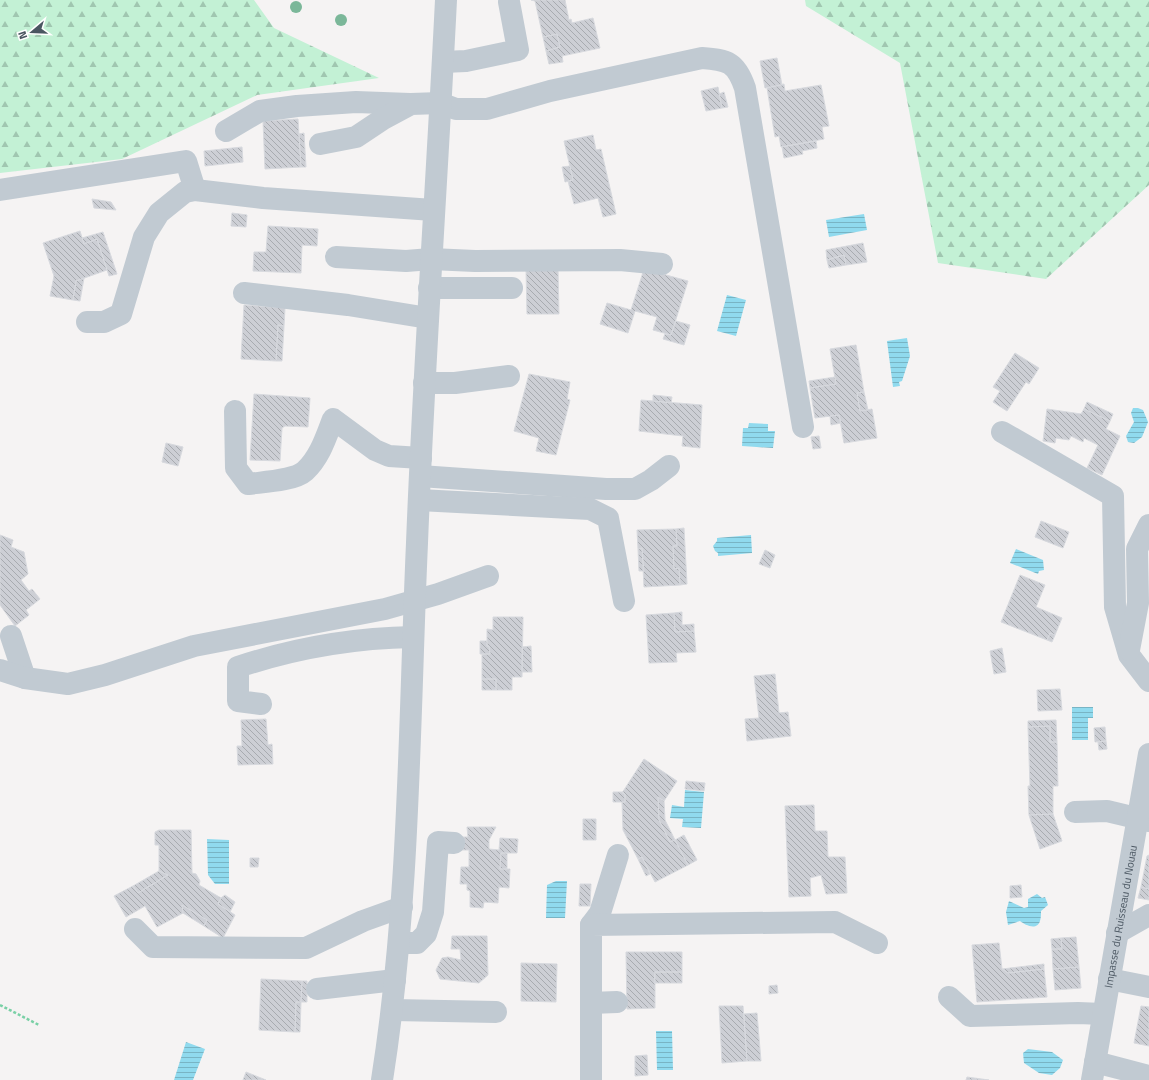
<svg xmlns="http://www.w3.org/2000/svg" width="1149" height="1080" font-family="'Titillium Web',sans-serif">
  <defs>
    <pattern id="forest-firs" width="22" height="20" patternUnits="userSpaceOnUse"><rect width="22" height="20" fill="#c3f1d5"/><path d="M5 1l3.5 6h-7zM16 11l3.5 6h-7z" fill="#a0c6b0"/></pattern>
    <pattern id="water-rules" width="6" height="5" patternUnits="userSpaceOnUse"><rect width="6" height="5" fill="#90daee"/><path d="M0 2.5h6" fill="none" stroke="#78b4c4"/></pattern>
    <pattern id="building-back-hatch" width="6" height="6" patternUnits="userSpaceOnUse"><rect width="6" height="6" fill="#cdcfd5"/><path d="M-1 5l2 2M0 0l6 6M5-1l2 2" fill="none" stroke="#a8abb0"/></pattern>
  </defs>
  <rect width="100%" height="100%" fill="#f5f3f3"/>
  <!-- forest -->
  <path fill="url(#forest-firs)" d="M0,0H254L274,28L379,78L257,95L122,159L0,173Z
    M805,0H1149V185L1046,279L938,263L900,63L806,6Z"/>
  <!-- water -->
  <path fill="url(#water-rules)" d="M864,214L867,230L829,237L826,220Z
    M727,295L746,300L736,336L717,331Z
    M907,338L910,356L902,381L899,382L900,386L893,387L887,341Z
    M1133,408H1138L1143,410L1148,422L1142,437L1134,443L1128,442L1126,436L1134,422L1131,413Z
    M749,423L768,424V431H775L773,448L742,446L743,428H748Z
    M751,535L752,553L718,556V553L715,551L713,546L717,541V538Z
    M1016,549L1043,560L1044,570L1039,571L1038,574L1010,563Z
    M1072,707H1093V718H1088V740H1072Z
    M685,790L704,792L701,828L682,827L683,819L670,818L672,805L684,807Z
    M207,839L229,840V884H215L208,875Z
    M556,881H567L565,918H546L547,885Z
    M1037,894L1042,898L1045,897L1048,905L1041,911C1041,914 1041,918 1040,921C1037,931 1025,925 1020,921L1008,925L1006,912L1009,901L1024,908L1028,907V899Z
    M656,1031H672L673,1070H657Z
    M186,1042L205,1049L193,1080H174Z
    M1028,1049L1052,1052L1063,1060L1060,1068L1052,1075L1039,1073L1024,1063L1023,1053Z"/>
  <!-- building -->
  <path fill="url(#building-back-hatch)" stroke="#d7d9de" d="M531,0H565L569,20L571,19L572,23L593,18L600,48L562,56L563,62L549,64L546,51L560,47L557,34L543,37L535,1Z
    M557,34L560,47L546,51L543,37Z
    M777,58L782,85L765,88L760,61Z
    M784,84L785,91L821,85L829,126L822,127L824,139L781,147L779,136L775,137L767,88Z
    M718,87L722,108L706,111L701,91Z
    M724,92L728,107L722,108L719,94Z
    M298,119L301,167L265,169L263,121Z
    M304,133L306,167H301L299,134Z
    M593,135L596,150L601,149L616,214L603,217L598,198L574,204L568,181L573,180L564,141Z
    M816,141L817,148L802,151L803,154L784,158L782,147Z
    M242,147L243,162L205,166L204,151Z
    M570,166L573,180L565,182L562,167Z
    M92,199L111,202L116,210L94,208Z
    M232,213L247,215L246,227L231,226Z
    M268,226L318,229L317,246L302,245L301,273L253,271L254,252H266Z
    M80,231L84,244L97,239L107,270L76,281L73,300L50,296L54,276L43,243Z
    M103,232L117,274L109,276L97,239L84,244L82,238Z
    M863,243L867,262L846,265L844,255L827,260L826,250Z
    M844,255L846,265L829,268L827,260Z
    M526,269H558L559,314H527Z
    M644,269L688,281L671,335L653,330L657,317L635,311L628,333L600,324L607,303L631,310Z
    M84,278L80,301L73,300L76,281Z
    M244,305L285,308L284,326L278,325L276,361L241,359Z
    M676,321L690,325L684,345L663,339L665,334L671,335Z
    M278,325L284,326L282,361H276Z
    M856,345L864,392L857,393L860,411L872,409L877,438L844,443L839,415L815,418L810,388L836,384L830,349Z
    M1015,353L1039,368L1029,384L1026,382L1007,411L993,402L1000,391L993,387Z
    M529,374L570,382L567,399L570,400L556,455L536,451L539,438L514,431Z
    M835,377L836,384L810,388L809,381Z
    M864,392L868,410L860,411L857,393Z
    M254,394L310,398L308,427L285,426L282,428L280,461L250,460Z
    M653,395L672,397L671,403L653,401Z
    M641,400L702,405L700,448L682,446L683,436L639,431Z
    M1087,402L1113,414L1110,421L1084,409Z
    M1047,409L1081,414L1084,409L1110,421L1106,429L1120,436L1102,475L1087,468L1098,445L1084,438L1083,442L1071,436L1069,440L1056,438L1055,443L1043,441Z
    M839,415L841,423L831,425L830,416Z
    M819,436L821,448L813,449L811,437Z
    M166,443L183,447L178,466L162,462Z
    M1041,521L1069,532L1063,548L1035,537Z
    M684,528L687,584L680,585L679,568L674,569L673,546H677L676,529Z
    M676,529L677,546H673L674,569L679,568L680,585L644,587L642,548L638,549L637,530Z
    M0,535L13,540L11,547L24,552L28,574L21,580L29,591L32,589L40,599L26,610L29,615L15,626L0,605Z
    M642,548L644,571H639L638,549Z
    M765,550L775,555L770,568L759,564Z
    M1020,575L1045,585L1036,607L1062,618L1055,635L1050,633L1047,640L1001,622Z
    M682,612V625L694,624V631L675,632L674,613Z
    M674,613L675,632L694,631L696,652L676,653L677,662L649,663L646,615Z
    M493,617H523L522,677H512V690H496V679H482V654H490L489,646H487V629L493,630Z
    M1050,633L1055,635L1052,642L1047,640Z
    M480,641H487V646H489L490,654H480Z
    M531,646L532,672H522V647Z
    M1002,648L1006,672L994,674L990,651Z
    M775,674L779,713L788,712L791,736L747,741L745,719L759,718L754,676Z
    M482,679H496V690H482Z
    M1060,689L1062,710L1038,711L1037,690Z
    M266,719L268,745L272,744L273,764L238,765L237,746H242L241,720Z
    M1056,720L1057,742H1050V726L1028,727V721Z
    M1050,726V742H1057L1058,786H1053V814L1029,815L1028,786H1030L1028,727Z
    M1105,727L1106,741L1095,742L1094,728Z
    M1106,741L1107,749L1099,750L1098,742Z
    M644,759L677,781L664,801L658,797L659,820L670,842L675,840L688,865L655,882L642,857L638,859L623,830L622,802H625V794L622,793Z
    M686,781L705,783L704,791L685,789Z
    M613,792H623L625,794V802H613Z
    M658,797L664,801L665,820L675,840L670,842L659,820Z
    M814,805L815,831H827L828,857H845L847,893L826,894L821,875L810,878L811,896L789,897L785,806Z
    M1053,814L1062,841L1040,849L1029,815Z
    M583,819H596V840H583Z
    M467,827H496L489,840V849L499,850L500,838L518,839L517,853H501L500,869H510L509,888L499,887L498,903L484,902L483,908L470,907V891L467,890V884H460L461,867H469V850H461V837H468Z
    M159,830H191L192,873L196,874L200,881L199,885L221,898L218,904L235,915L223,938L204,926L207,920L182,905L183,913L157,927L145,906L126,917L114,896L133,886L138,893L168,875L159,871V845H155V832Z
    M684,835L697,860L688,865L675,840Z
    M501,853H507V869H500Z
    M1149,855V889L1141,887L1147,856Z
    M642,857L650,874L646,876L638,859Z
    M250,858H259L258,867H250Z
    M159,871L168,875L138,893L133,886Z
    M580,884H591L590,906H579Z
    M1021,885L1022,897L1010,898V886Z
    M1141,887L1149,889V900L1138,898Z
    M225,895L235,902L230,912L218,904L221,898Z
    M182,905L207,920L204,926L183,913Z
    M452,936H487L488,975L479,983L440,979L436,970L442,958L448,957L461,960L460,949H451Z
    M1076,937L1079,967L1053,969L1052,949H1062L1061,938Z
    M1061,938L1062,949H1052L1051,939Z
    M999,943L1002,969L1008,973L1044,969L1047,997L977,1002L972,945Z
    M626,952H682V972H655V1008L627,1009Z
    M521,963L557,964L556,1002L521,1001Z
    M1044,964V969L1008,973L1002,969Z
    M1079,967L1081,988L1055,990L1053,969Z
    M655,972H682V983H654Z
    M261,979L302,981L301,1002H296L295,1032L259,1030Z
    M302,981H307V1002H301Z
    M777,985L778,993L769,994V986Z
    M296,1002H301L300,1032H295Z
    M719,1006H743L747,1061L722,1063Z
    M1141,1006L1149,1007V1046L1134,1043Z
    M757,1013L761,1061H747L744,1014Z
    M647,1055L648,1075L635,1076V1056Z
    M246,1072L266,1080H243Z
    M967,1077L989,1080H966Z"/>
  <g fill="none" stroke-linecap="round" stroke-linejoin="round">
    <!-- path -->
    <path stroke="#7ad0a6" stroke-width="2.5" stroke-dasharray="3 2" stroke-linecap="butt" d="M0,1005L39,1025"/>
    <!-- minor -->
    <g stroke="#c1cad2" stroke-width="22">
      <path d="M443,62L466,61L518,50L509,2"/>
      <path d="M226,131L260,111L297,106L356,102L410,104"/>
      <path d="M320,144L356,137L383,119L411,104L440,103L456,109H487L550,91L702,58C728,60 736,62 745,88L803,427"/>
      <path d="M0,190L186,161L195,190"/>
      <path d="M336,257L406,261L431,259L475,261L620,260L662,264"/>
      <path d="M429,288H512"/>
      <path d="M244,293L348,305L428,318"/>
      <path d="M87,322H104L121,314L144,237L159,213L185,192L195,190L263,198L433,210"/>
      <path d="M424,383H455L509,376"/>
      <path d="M235,411L236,468L248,484C262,482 294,481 305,471C320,457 326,437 333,419L375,450L389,456L421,458"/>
      <path d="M1002,432L1113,496L1115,607L1129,655L1149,681"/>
      <path d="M420,476L606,489H635L651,480L669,466"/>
      <path d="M419,500L590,509L608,518L624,601"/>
      <path d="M11,636L25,678"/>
      <path d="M1129,650L1138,603L1137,549L1149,525"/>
      <path d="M0,670L25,678L68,684L105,675L194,646L385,609L438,594L488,576"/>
      <path d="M261,704L238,701V667C295,648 353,638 413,637"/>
      <path d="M1075,812L1107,811L1149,821"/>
      <path d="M591,925L600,913L618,855"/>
      <path d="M135,929L153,947L306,948L363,921L402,907"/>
      <path d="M1117,933L1149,915"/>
      <path d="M399,943H417L426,934L433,912L438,842L454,843"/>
      <path d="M1109,979L1149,987"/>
      <path d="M317,989L395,980"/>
      <path d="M949,997L970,1016L1078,1013L1103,1014"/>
      <path d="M591,1003L617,1002"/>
      <path d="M393,1010L496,1012"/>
      <path d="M1095,1062L1149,1076"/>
      <path d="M382,1080C410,902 409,722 417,543C424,362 437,181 446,0"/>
      <path d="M591,1080V925L835,922L877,943"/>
      <path id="s1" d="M1092,1080L1149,754"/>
    </g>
  </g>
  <!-- trees -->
  <g fill="#7bb799">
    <circle cx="296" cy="7" r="6"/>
    <circle cx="341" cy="20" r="6"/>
  </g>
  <g text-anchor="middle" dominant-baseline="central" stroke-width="4" stroke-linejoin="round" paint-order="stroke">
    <!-- street labels -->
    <g font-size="11" fill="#4a5661" stroke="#fff">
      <text stroke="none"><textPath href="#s1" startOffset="166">Impasse du Ruisseau du Nouau</textPath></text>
    </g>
  </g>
  <!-- north arrow -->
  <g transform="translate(32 32) rotate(251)" stroke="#ffffff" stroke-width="3" paint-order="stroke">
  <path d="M0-3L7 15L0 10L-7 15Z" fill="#4a5661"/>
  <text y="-6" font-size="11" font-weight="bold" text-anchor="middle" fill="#4a5661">N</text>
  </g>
</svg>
